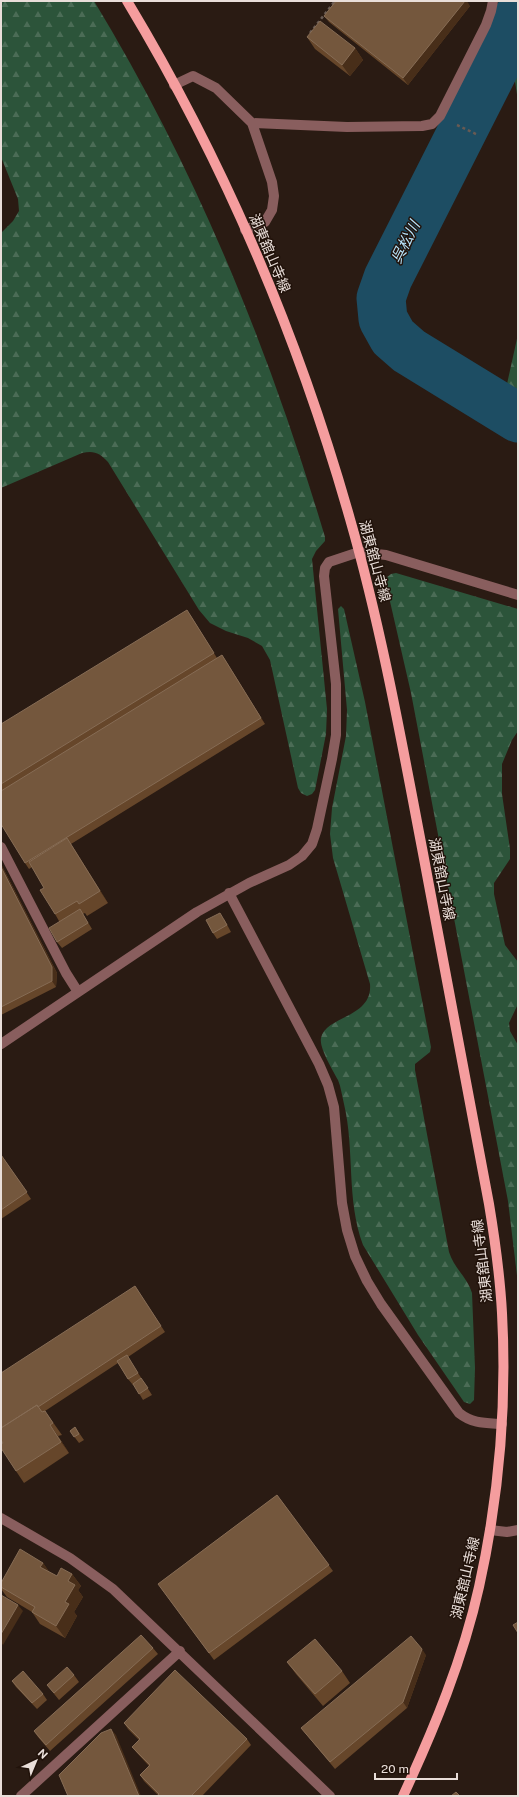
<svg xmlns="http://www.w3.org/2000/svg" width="519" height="1797" font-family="'Public Sans','Noto Sans JP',sans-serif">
  <defs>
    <pattern id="forest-firs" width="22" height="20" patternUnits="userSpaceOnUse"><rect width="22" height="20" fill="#2c543a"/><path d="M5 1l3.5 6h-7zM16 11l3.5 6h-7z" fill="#4b6c56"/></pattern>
  </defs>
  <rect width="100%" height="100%" fill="#2a1b13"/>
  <!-- forest -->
  <path fill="url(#forest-firs)" d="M1,1H94C196,169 269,349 325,537V541L316,551L312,559L327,709L326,734L315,790L312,794L307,796L301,793L298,788L270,660L262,646L248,638L226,631L210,623L199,610L108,462C100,453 94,450 82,453L1,488V233L13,221L19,211L18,199L1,157Z
    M518,27V101L514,75Z
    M518,334V392L507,384Z
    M396,573L518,609V731L512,740L502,764V794L510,849V859L494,883V894L505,945L518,962V1004L509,1023L510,1031L518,1045V1284L508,1201L411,693L386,584V578L391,574Z
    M341,606L344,609L365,702L431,1047L430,1052L415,1064V1070L449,1252C454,1268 467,1277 472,1293L475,1368L474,1400L470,1404L464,1402L418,1335L363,1245C346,1199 355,1150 344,1104C342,1096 341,1087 338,1080C333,1070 319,1048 321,1038C325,1016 373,1018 370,984L333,858L330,834L332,808L346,736L347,710L338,609Z"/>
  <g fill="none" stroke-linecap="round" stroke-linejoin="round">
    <!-- river -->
    <path stroke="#1d4d63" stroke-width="49" d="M518,17L513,31L388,278L381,298L383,319L393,337L409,351L518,418"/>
    <!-- path -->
    <path stroke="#685a53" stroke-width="2.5" stroke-dasharray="3 3" stroke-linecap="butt" d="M310,33L335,1
      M457,125L478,135"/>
    <!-- minor -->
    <path stroke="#895e5e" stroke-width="10" d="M174,85L193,76L216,88L252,123L272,182L274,196L272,210L265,222L245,230
      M252,123L347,127L422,126L432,124L440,116L486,25L491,11L493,1
      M1,847L66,973L78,992
      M229,893L319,1064L328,1085L334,1107L342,1203L347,1230L355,1256L367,1281L381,1304L459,1413C473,1424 485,1423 502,1424
      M1,1044L197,912L249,883L289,865L302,856L312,844L317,829L332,759L336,735V684L324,576L325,568L329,562L359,552L386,555L518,595
      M1,1518L70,1558L113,1589L330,1796
      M490,1530L507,1532L518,1530
      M21,1796L180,1651"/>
    <!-- major -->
    <path stroke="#f59d9e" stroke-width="10" d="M127,1C224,162 299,339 350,519C381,627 401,738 422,848C444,967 467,1085 489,1204C495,1240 500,1276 502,1313C507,1405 499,1497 479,1587C463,1659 434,1729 403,1796"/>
  </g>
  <!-- wall -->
  <path fill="#66462a" d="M470,6L408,85L329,22L324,16Z
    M307,37L355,48L363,60L350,76L315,49Z
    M191,616L217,658L222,655L226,661L265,724L71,844L108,903L87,916L85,913L83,914L92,929L62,948L57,942L59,921L55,914L44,888L32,867L29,869L25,863L1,824V724Z
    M1,864L57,973L56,987L1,1015Z
    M224,919L231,932L217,939L213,933Z
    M1,1154L31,1199L1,1219Z
    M135,1286L165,1332L128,1357L152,1395L143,1400L134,1385H133L128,1379L118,1363L45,1411L62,1435L58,1436L69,1453L24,1483L16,1471L3,1443Z
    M75,1427L84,1440L79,1443L70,1431Z
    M277,1495L333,1571L214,1660L158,1584Z
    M43,1563L49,1572L57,1576L72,1574L81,1586L78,1590L83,1597L74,1612L77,1616L65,1638L40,1624L32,1612L7,1597L1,1589V1583Z
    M153,1648L158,1654L50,1751L38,1737L34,1731Z
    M426,1655L407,1708L335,1769L306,1734L301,1728Z
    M287,1662L342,1671L350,1683L323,1706L296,1674Z
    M74,1675L79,1682L59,1700L47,1685Z
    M12,1681L43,1694L47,1700L37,1709L16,1687Z
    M124,1723L247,1739L251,1745L202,1796H157L158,1795L144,1781L140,1775L149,1766L137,1753L132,1747L139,1740L128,1729Z"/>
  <!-- shaded-wall -->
  <path fill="#482e19" d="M465,1H467L470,6L408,85L403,78Z
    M355,48L363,60L350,76L342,65Z
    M187,610L191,616L218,659L214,653Z
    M222,655L226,661L265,724L261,718Z
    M67,838L75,850L108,903L100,891Z
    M1,864L57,973L56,987L52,981L1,867Z
    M50,1425L58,1436L69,1453L61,1442Z
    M43,1563L51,1574L40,1567Z
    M72,1574L81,1586L78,1590L83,1597L74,1612L77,1616L65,1638L56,1626L65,1602L68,1581Z
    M18,1605L23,1611L3,1645L1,1642V1634Z
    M422,1649L426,1655L407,1708L403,1702Z
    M111,1729L116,1735L141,1796H139Z"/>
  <!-- building -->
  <path fill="#74573d" stroke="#866c55" d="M336,1H465L403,78L324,16Z
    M320,21L355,48L342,65L307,37Z
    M187,610L214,653L1,784V724Z
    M222,655L261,718L25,863L1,824V791Z
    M67,838L100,891L79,904L77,901L55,914L40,890L44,888L29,862Z
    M1,867L52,967V981L1,1007Z
    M80,909L88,923L57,942L49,928Z
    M220,913L227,925L213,933L206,920Z
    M1,1155L27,1192L1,1210Z
    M135,1286L161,1326L38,1407L37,1405L1,1428V1373Z
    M127,1355L138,1373L128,1379L117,1361Z
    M141,1378L148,1388L139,1394L133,1384Z
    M37,1405L42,1412L45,1411L53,1423L50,1425L61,1442L16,1471L1,1448V1444L3,1443L1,1440V1428Z
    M75,1427L79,1434L74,1437L70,1431Z
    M277,1495L329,1565L209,1653L158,1584Z
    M20,1549L43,1563L40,1567L57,1576L61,1568L72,1574L68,1581L75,1585L65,1602L69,1604L56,1626L32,1612L35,1607L1,1587V1583Z
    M1,1595L18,1605L1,1634Z
    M518,1622V1633L513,1625Z
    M141,1635L153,1648L46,1745L34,1731Z
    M411,1636L422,1649L403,1702L330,1762L301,1728Z
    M315,1639L342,1671L315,1694L287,1662Z
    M67,1667L74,1675L54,1693L47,1685Z
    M175,1670L247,1739L191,1796H157L159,1794L140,1775L150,1765L132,1747L140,1739L124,1723Z
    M23,1671L43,1694L32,1703L12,1681Z
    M111,1729L139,1796H68L59,1775L101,1733Z
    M456,1792L460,1796H451Z"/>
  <g text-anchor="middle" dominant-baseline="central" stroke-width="3" stroke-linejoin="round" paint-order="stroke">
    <!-- street labels -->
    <g font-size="14" fill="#e9ded9" stroke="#21120a">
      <text transform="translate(270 253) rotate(67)">湖東舘山寺線</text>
      <text transform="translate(375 561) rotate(75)">湖東舘山寺線</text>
      <text transform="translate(442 879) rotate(79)">湖東舘山寺線</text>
      <text transform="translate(482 1261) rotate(-97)">湖東舘山寺線</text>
      <text transform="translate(465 1578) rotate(-77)">湖東舘山寺線</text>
    </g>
    <!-- water labels -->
    <g font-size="15" font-style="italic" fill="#b7e3fa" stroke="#21120a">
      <text transform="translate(405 242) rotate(-63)">呉松川</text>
    </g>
  </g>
  <!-- border -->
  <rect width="519" height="1797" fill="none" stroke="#e9ded9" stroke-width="4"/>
  <!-- north arrow -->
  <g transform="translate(36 1761) rotate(44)" stroke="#21120a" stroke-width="3" paint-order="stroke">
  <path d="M0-3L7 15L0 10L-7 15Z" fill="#e9ded9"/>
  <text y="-6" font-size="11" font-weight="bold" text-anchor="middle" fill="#e9ded9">N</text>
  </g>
  <!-- scale -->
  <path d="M375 1773v6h82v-6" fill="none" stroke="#e9ded9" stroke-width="2"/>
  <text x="381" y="1773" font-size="12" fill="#e9ded9" stroke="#21120a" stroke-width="3" paint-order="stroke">20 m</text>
</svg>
